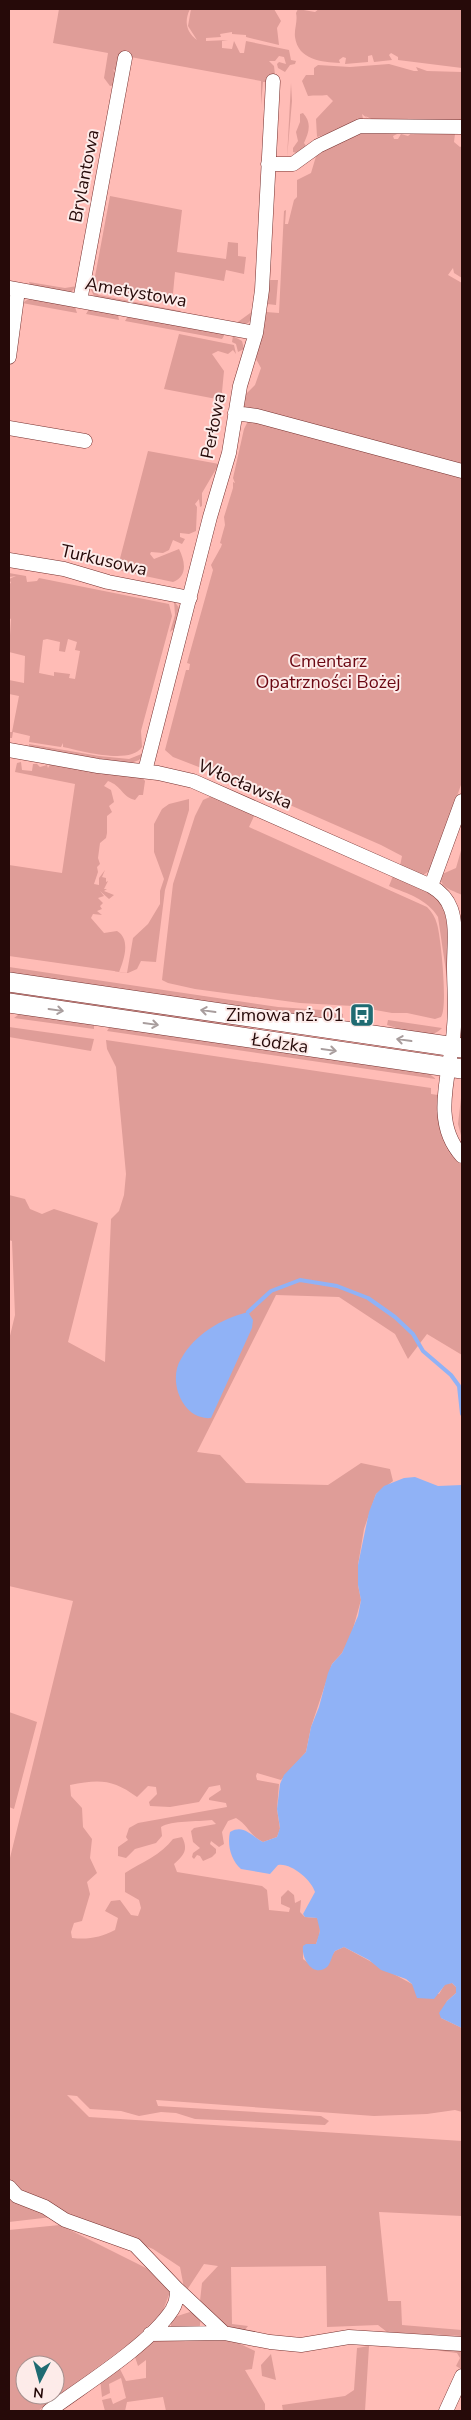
<svg xmlns="http://www.w3.org/2000/svg" width="471" height="2420" font-family="'Nunito Sans',sans-serif">
  <rect width="100%" height="100%" fill="#ffbcb6"/>
  <!-- green -->
  <path fill="#df9d98" fill-rule="evenodd" d="M59,9H190C184,21 186,32 197,40L188,26L191,9H274L281,21L277,28L279,45L246,37V35L232,34V32L220,34L221,37L206,38V41L228,40L222,41V48L232,49L234,41L240,53H244L246,41L289,50L291,60L296,61L295,64L290,65L285,72L278,68L277,64L279,62L286,64L284,57L279,56L275,61H269L274,66L275,75L268,82H263L261,105V81L125,56L118,73L113,69L115,73V85L110,86L104,78L108,53L53,43Z
    M298,9L315,12L319,9H462V68L398,60V57L391,53L389,55L392,60L374,62L372,55L368,56V62L345,64L346,58L343,57L339,60L340,63C322,62 298,60 295,37C294,29 298,21 296,13Z
    M389,64L414,71H418L416,67L427,71L462,72V121L374,120L365,116L369,120L362,114L363,119C346,123 333,133 317,137L316,119L333,101L327,95C320,96 315,95 308,96L302,81L306,75H314V68L318,65L350,67Z
    M291,83L292,101L287,158Z
    M303,113C312,123 309,132 304,143L306,146L296,153L293,152V148L298,141L296,132L300,122V114Z
    M379,129L399,133L393,136L394,139H398L401,134L408,136L414,131L455,134L454,142L460,147L462,146V278L454,273L453,268L448,275L462,283V468L244,407V396L255,385L261,368L256,359L266,312L279,313L284,211L286,210L285,224H288L294,200L297,197V180L311,173L317,153L346,136Z
    M110,196L182,210L177,252L226,259L228,242L238,243V256L246,257L244,274L226,270L224,281L175,272L172,304L99,291L94,282Z
    M270,280H278L276,305L267,304Z
    M29,282L65,288L77,286L70,293L30,286Z
    M90,288L99,295L181,311L179,314L95,298Z
    M33,299L75,307L77,313L22,303L27,300Z
    M89,309L118,315L119,320L86,314Z
    M253,311L251,320L248,323L235,324Z
    M128,316L225,334L222,339L125,321Z
    M179,334L234,345L236,354L233,350L228,354L218,351L212,354L224,371L222,392L227,401L164,389Z
    M233,336L242,341L244,349L238,352L236,344L232,342Z
    M253,419L462,473V782L431,870L423,875L400,866L402,856L381,845L240,783L173,757L165,750L186,670H189L190,664L187,663L213,570L211,565L221,547L222,544L220,543L225,525L224,517L233,488V482L235,483L233,478L244,429L248,421Z
    M148,451L219,464L202,493V506L200,507L199,499L195,504L197,507L196,531L189,534L180,533V537L185,539L182,544L173,540L169,550L163,553L151,552L150,554L154,559L179,549C185,561 188,576 173,582L117,570Z
    M9,573L26,576L27,582L37,581L39,578L169,604L172,616L141,731L142,747C130,765 82,751 63,747V743L61,747L29,742L30,736L13,732L12,738H9V732H12L19,696L9,694V680L24,683L25,656L9,652L11,619L9,618V584L11,583L9,579L16,576L9,577ZM47,639L60,642L59,651L65,652L68,639L77,642L75,650L80,651L75,679L69,678L70,674L54,672V676L39,673L43,640Z
    M174,601L180,609L177,626L170,632L175,615Z
    M29,744L99,756L129,759L144,753L139,760L128,764L29,749Z
    M21,762L22,770L32,771L33,764H37L40,767L47,765L48,768L50,764L142,777L145,781L143,795H139L135,800C122,797 122,786 108,781L104,786L111,790L114,802L109,806L112,812L107,816V833L106,838L100,843L98,858L100,864L97,867L98,872L94,884L99,885V878L105,870L102,877L106,878V882L108,881L104,889H107L104,891L114,895L109,899L100,891L104,896L98,898L103,903L100,906L102,909L97,911L102,915L93,914L91,918L104,933L117,931C131,939 124,960 119,972L127,973L133,938L148,924L160,904V891L164,879L154,852V824L162,809L169,804L189,799V810L165,890L156,962L141,961L137,969L128,973L9,956V865L62,873L75,784L15,772L17,763Z
    M212,796L255,814L249,827L427,907C432,912 435,917 437,924C441,937 448,1008 441,1017L435,1019L407,1013H392L353,1006L300,1003L195,989L168,983L162,980L173,884L195,816L203,800Z
    M462,847V895C452,890 440,888 440,875L456,868Z
    M393,876C405,881 431,889 438,898C452,915 447,962 448,985L438,917C427,899 408,894 389,886Z
    M9,967L278,1007L337,1011L343,1014V1018L313,1019L9,973Z
    M9,988L276,1029L222,1026L9,994Z
    M22,1012L94,1023V1029L14,1018Z
    M388,1020L442,1028C428,1043 404,1030 387,1025Z
    M111,1025L428,1073L436,1079L107,1031Z
    M9,1027L94,1039L91,1051L9,1037Z
    M106,1040L431,1088V1094L438,1095C437,1121 439,1150 462,1165V1355L427,1334L408,1359L395,1334L339,1297L276,1295L197,1452L220,1455L246,1483L328,1485L361,1463L390,1469L393,1481L376,1494L364,1529L358,1565V1585L361,1600L351,1636L342,1653L332,1664L311,1727L306,1752L281,1780L257,1773L256,1776L257,1780L279,1784L277,1809L280,1829L277,1837L263,1842C250,1836 248,1825 236,1818L228,1821L222,1832L224,1844L219,1847L211,1841L210,1844L216,1849V1853L212,1857L203,1861L200,1856L197,1855L194,1859L192,1857L193,1853L200,1848L193,1842L191,1831L194,1828L216,1824L212,1820C197,1822 172,1820 161,1827L162,1836L156,1843L135,1849L126,1858L118,1856V1847L128,1840L126,1837L129,1828L138,1823L227,1807L226,1803L209,1800V1798L221,1790L220,1785L209,1787L199,1802L170,1807L150,1806L149,1802L157,1794L156,1787L148,1786L137,1797C113,1779 99,1779 70,1785L71,1796L82,1808L83,1827L92,1839L90,1858L97,1873L87,1882L90,1894L82,1921L74,1923L71,1932L72,1938C89,1940 101,1937 115,1930L118,1918L105,1911L111,1901L120,1900L131,1915L138,1916L141,1908L139,1900L125,1892V1873C142,1862 161,1855 173,1839L182,1837C189,1850 183,1856 174,1864L177,1872L262,1886L267,1890L269,1910L289,1912L290,1908L281,1904V1897L288,1890L294,1895L295,1903L301,1900L300,1912L305,1917L317,1918C322,1926 320,1935 316,1944L303,1946V1959L315,1968H323L335,1951L344,1947L412,1984L439,1994L445,1984L452,1983L456,1987V1993L447,2001L441,2018L462,2028V2112L455,2110L427,2114L374,2116L156,2100L158,2106L321,2116L329,2121L325,2125L195,2119L176,2113L161,2112L139,2116L121,2111L90,2109L77,2096L67,2095L89,2117L462,2141V2216L379,2212L388,2301H401L402,2325L462,2330V2336L387,2332L378,2325L327,2327L326,2266L231,2267L232,2324L248,2326L244,2331L224,2326L200,2301L202,2283L218,2266L204,2264L185,2293L180,2267L153,2249L19,2193L9,2180V1862L73,1601L9,1586V1340L15,1315L12,1241L9,1240V1195L25,1199L30,1209L42,1214L54,1209L98,1223L68,1342L105,1362L111,1219L119,1211L124,1195L126,1174L116,1067L107,1049Z
    M461,1098H462V1139L458,1124Z
    M9,1712L37,1722L14,1809L9,1807Z
    M9,2191L52,2217L9,2222Z
    M60,2225L152,2271L170,2292L162,2313L130,2343L38,2411H9V2230ZM25,2365H55V2395H25Z
    M190,2312L201,2317L199,2332L171,2329V2318Z
    M155,2340H232L255,2351L252,2369L245,2370L265,2404V2411H166L163,2397L127,2402L125,2411H105L102,2400L111,2398L113,2404L126,2398L121,2378L109,2384L110,2393L102,2397L100,2379L119,2367L126,2381L146,2378V2360L138,2366L133,2351Z
    M369,2346L365,2411H283L282,2405L345,2396L354,2390L357,2348Z
    M402,2346L462,2350L461,2369L456,2366L460,2358L457,2353Z
    M271,2354L276,2380L262,2376L261,2365Z"/>
  <!-- water -->
  <path fill="#90b2f6" d="M248,1312L253,1320L252,1328L211,1418C183,1421 167,1381 181,1359C195,1334 221,1319 248,1312Z
    M415,1477L438,1486L462,1485V2028L441,2018L439,2013L447,2001L456,1993V1987L452,1983L445,1985L434,1999L417,1998L412,1984L406,1979L381,1970L369,1960L344,1947L335,1951C332,1955 331,1962 328,1966C315,1979 301,1960 303,1946L306,1944H316L320,1931L317,1918L305,1917L303,1914L315,1892C312,1880 290,1862 278,1865L270,1874L241,1869C231,1860 227,1845 230,1832C244,1824 251,1836 263,1842L277,1837L280,1828L277,1809L280,1784L284,1775L306,1752L311,1727L319,1707L328,1673L332,1664L342,1653L358,1616L361,1600L358,1585V1565L369,1512L376,1494L384,1486L404,1478Z"/>
  <g fill="none" stroke-linecap="round" stroke-linejoin="round">
    <!-- stream -->
    <path stroke="#90b2f6" stroke-width="4" d="M248,1312L271,1291L300,1280L337,1286L368,1298L395,1317L413,1334L423,1351L451,1375L459,1386L462,1414"/>
    <defs>
      <path id="minor" d="M268,164H293L318,146L360,126L462,127
        M9,288L256,333
        M80,301L125,58
        M9,357L18,290
        M235,413L257,416L462,471
        M9,428L85,441
        M9,560L64,569L108,582L190,598
        M9,750L98,766L158,773L193,781L431,886C441,892 447,898 451,909C457,926 454,948 454,966C454,986 456,1007 454,1027C452,1070 429,1120 462,1156
        M145,771L210,517L229,453L240,386L256,333L262,290L273,81
        M431,886L462,801
        M9,2187L17,2196L45,2207L65,2220L135,2245L176,2288C178,2296 177,2302 172,2310C149,2345 84,2385 49,2411
        M176,2288L224,2333
        M150,2334L224,2333L270,2342L301,2345L349,2337L462,2344
        M446,2411L462,2376"/>
      <path id="secondary" d="M9,982L462,1048
        M9,1003L462,1069"/>
    </defs>
    <!-- minor casing -->
    <use href="#minor" stroke="#76312f" stroke-width="15"/>
    <!-- secondary casing -->
    <use href="#secondary" stroke="#76312f" stroke-width="20"/>
    <!-- minor -->
    <use href="#minor" stroke="#fff" stroke-width="14"/>
    <!-- secondary -->
    <use href="#secondary" stroke="#fff" stroke-width="19"/>
  </g>
  <!-- one-way arrows -->
  <defs><path id="oneway-shaft" d="M-6 0H5M1.5-3L5.5 0L1.5 3" fill="none" stroke-width="1.6" stroke-linecap="round" stroke-linejoin="round" transform="scale(1.25)"/></defs>
  <g stroke="#a89d9d">
    <use href="#oneway-shaft" transform="translate(56 1010) rotate(8)"/>
    <use href="#oneway-shaft" transform="translate(208 1011) rotate(-172)"/>
    <use href="#oneway-shaft" transform="translate(151 1024) rotate(8)"/>
    <use href="#oneway-shaft" transform="translate(404 1040) rotate(-172)"/>
    <use href="#oneway-shaft" transform="translate(329 1050) rotate(8)"/>
  </g>
  <!-- icons -->
  <defs>
    <symbol id="bus-square" viewBox="-11 -11 22 22"><rect x="-9" y="-9" width="18" height="18" rx="4" fill="#1f6b72" stroke="#fdebe9"/><path d="M-5-6H5V4H4V6H2V4H-2V6H-4V4H-5ZM-3.5-4V0h7V-4ZM-3.5 1.2v1.5H-2V1.2ZM2 1.2v1.5H3.5V1.2Z" fill="#fff"/></symbol>
  </defs>
  <g fill-rule="evenodd">
    <use href="#bus-square" x="348" y="1001" width="28" height="28"/>
  </g>
  <g text-anchor="middle" dominant-baseline="central" stroke-width="4" stroke-linejoin="round" paint-order="stroke">
    <!-- street labels -->
    <g font-size="18" fill="#260a09" stroke="#fdebe9">
      <text transform="translate(84 176) rotate(-79)">Brylantowa</text>
      <text transform="translate(136 292) rotate(10)">Ametystowa</text>
      <text transform="translate(213 426) rotate(-79)">Perłowa</text>
      <text transform="translate(104 560) rotate(13)">Turkusowa</text>
      <text transform="translate(245 784) rotate(23)">Włocławska</text>
      <text transform="translate(280 1043) rotate(8)">Łódzka</text>
    </g>
    <!-- park labels -->
    <g font-size="18" fill="#6b0813" stroke="#fdebe9">
      <text x="328" y="661">Cmentarz<tspan x="328" dy="21">Opatrzności Bożej</tspan></text>
    </g>
    <!-- poi labels -->
    <g font-size="18" fill="#260a09" stroke="#fdebe9" text-anchor="end">
      <text x="344" y="1015">Zimowa nż. 01</text>
    </g>
  </g>
  <!-- border -->
  <rect width="471" height="2420" fill="none" stroke="#260a09" stroke-width="20"/>
  <!-- north arrow -->
  <g transform="translate(40 2380) rotate(186)"><circle r="24" fill="#fdebe9" stroke="#a7918f"/>
  <path d="M0-4L9 19L0 12L-9 19Z" fill="#1f6b72"/>
  <text y="-8" font-size="14" font-weight="bold" text-anchor="middle" fill="#260a09">N</text>
  </g>
</svg>
